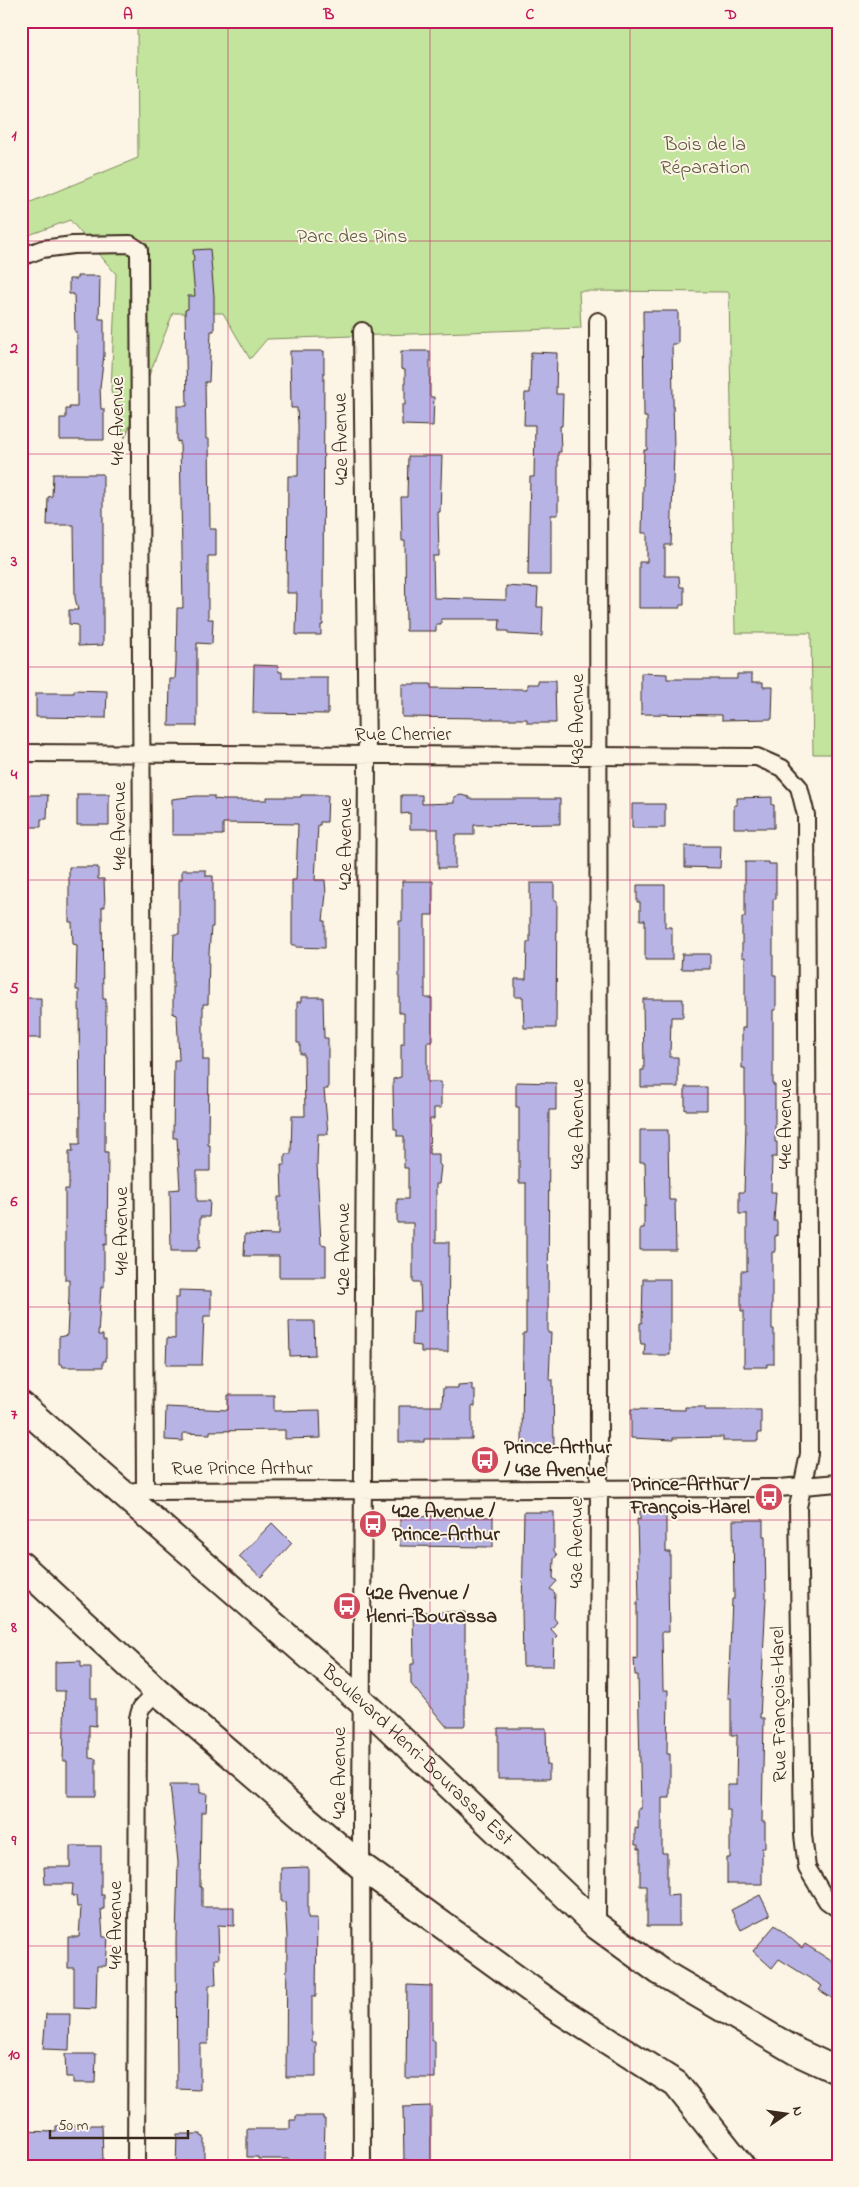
<svg xmlns="http://www.w3.org/2000/svg" width="859" height="2187" font-family="'Indie Flower',sans-serif">
  <rect width="100%" height="100%" fill="#fcf5e5"/>
  <filter id="ink" filterUnits="userSpaceOnUse"><feTurbulence type="fractalNoise" baseFrequency=".02" numOctaves="2"/><feDisplacementMap in="SourceGraphic" scale="10" xChannelSelector="R" yChannelSelector="G"/><feConvolveMatrix kernelMatrix="1 2 1 2 8 2 1 2 1" color-interpolation-filters="sRGB"/></filter>
  <g filter="url(#ink)">
    <!-- green -->
    <path fill="#c3e49d" stroke="#7f875e" d="M137,21H838V754H813L811,633H735L729,292L579,291L581,328L267,339L250,359L223,313H173L125,438L111,391L116,274L70,220L21,238V206L138,158Z"/>
    <!-- building -->
    <path fill="#b8b3e5" stroke="#3b2a1e" d="M210,249L214,296V331H211L209,382H205L206,439H209L210,529H216V556H208V619H213L212,644L197,643V726H169L170,679H175L176,663L177,608H183L180,441L177,442V406H187L185,310L188,309V296H195L192,262L194,261L193,250Z
      M77,276H100L99,319H104V355L100,387L101,409H104V440H60V418H66V409H70L69,407H77V332H75L74,294H69V279H77Z
      M643,311H678V344H672L674,451L671,545H665V576H679L680,587H684V605H680V608H639V562H647V533H642L644,450H647V417H644Z
      M290,351H324L323,625H321V635H296L297,593H287L288,476H298V425L297,408H291Z
      M401,351H430V397H434L433,426L402,425V405H405V370L401,369Z
      M531,352L557,353L556,394H563L562,426H560L561,452H558V515H551V575H528L530,477H534L535,425H524L525,393H530Z
      M408,456H442L440,512H438L439,556H433L434,598L506,600V586L538,588L537,607H543L542,636L508,634V631H499L500,619H441V624H436V631H406L405,541H402L401,497H407Z
      M53,474H103V645L78,646V625L69,624V610H78L75,598L74,525H47L48,497L52,496Z
      M254,665L278,666L279,672H282V678H328V714L253,713Z
      M641,673L667,674V679H737V674H752V682H763V687H773L772,719L722,720V715L641,714Z
      M538,681H555L556,723H527V719H483V718L402,717V684H431V688L527,689V684H538Z
      M74,690L107,691L106,718L36,717V693H74Z
      M77,794H109V825H77Z
      M21,795H48L47,819H41V827H26V819H21Z
      M301,795H328L327,822H320V825H318L315,880H325L326,894L323,921H325V948L296,947V945H292V880H296L298,824L223,823V835H172V799L196,796H214V799L224,800H267V797H301Z
      M401,795H422V804L454,803V797L461,795L469,797V799H560V824L474,825V835H455V868H438V829H410V813L401,814Z
      M772,797V805H774V828H734V805H737V798Z
      M632,804H665V828H632Z
      M685,846H721L720,868L685,867Z
      M745,862H769V864H776V899H773V975H776V1010H773V1085H775V1142H777V1157H772L771,1192H776L774,1221H777V1236H775V1252H772V1329H774V1364H767V1367H744V1311H741V1271H747V1214H739V1192H744L746,1123H745V1068H742V1028H745V957H742V917H745Z
      M69,867H98V879H104L105,907H102L103,999H106L105,1152H108L107,1245L104,1244V1287H101L98,1335H103V1340H106V1361H103V1367H63L62,1364H59V1337L67,1335L69,1296V1280H65V1189H69V1151H73L72,1144H80L79,990H76L77,945L73,944L72,922H69Z
      M182,870H206V876H213V927H211L209,953L208,1004H203V1060H209L208,1145H210V1171H197V1201H210L209,1217H200V1248H197V1251H171L170,1190L180,1189L177,1138H173L174,1060H179L177,1015L173,1014V972L174,934H179V879H182Z
      M402,881H433V915H425V998H432V1042H427V1082H441V1108H434V1119H430L429,1154H439V1164L441,1166L439,1184H436V1242H449L448,1352H421V1346L412,1345L413,1311H421L420,1282H413V1223H397V1199H408V1168H404V1136H397V1129H394L393,1090V1079L401,1077V1044H404V1013H399V921H402Z
      M530,883H554V901H557L556,1028H524L523,997H515V979H526L527,942H530Z
      M637,885H665V927H672V960H645V920H640V902H637Z
      M682,954H710V969H681Z
      M301,997H323L324,1038H328V1089H324L328,1134H318L317,1165L321,1244L326,1245V1277H279V1256H244L245,1234L278,1235V1197H282L281,1165H285V1154H291L292,1116H305L304,1054H300V1043H297V1002H301Z
      M21,998H41V1038H21Z
      M643,999H683V1017H671L670,1057H678V1087H641V1070H644Z
      M516,1082L556,1083V1110H549L548,1333H551L549,1380H553L554,1447H522L523,1333H526V1183H519V1107H516Z
      M685,1087H707V1110H685Z
      M640,1130H668L669,1200H675L676,1250H640V1228H644V1206H646L645,1162H640Z
      M643,1279H670V1355H644L645,1344H641L640,1339V1323H642Z
      M179,1290L211,1291V1316H204L202,1365H166L167,1338L175,1339V1298H179Z
      M289,1321H314L315,1355L290,1356Z
      M472,1384V1390H475V1407L472,1406V1439H424V1442H399V1406H442L443,1388H458V1385Z
      M228,1395H274V1411L320,1410L321,1438L285,1439V1430L210,1431V1434L183,1433V1441L165,1440L166,1407L228,1410Z
      M685,1407H705V1410H761V1433H758V1441H723V1437L673,1438V1440L631,1438V1409L685,1410Z
      M640,1511H666V1552H670V1577H668L669,1632H662L663,1690H668L667,1754H670V1798H662V1853H667V1896L679,1895V1926H647V1886H640V1849H638V1845H635V1828L638,1829V1809H641L638,1675H635L634,1658L637,1659V1602L639,1601L637,1519L640,1520Z
      M524,1512H554V1551L557,1555L554,1559L553,1578L557,1581L550,1589L555,1593L554,1618L557,1622L551,1629L557,1636L554,1639L553,1666H523L522,1608Z
      M400,1516L493,1517V1547L400,1546Z
      M733,1520H763V1536H765L766,1598L760,1718H764L762,1822H765V1848H762V1884H727V1858H730V1810H727V1785H736L737,1735H731V1698H728L732,1599H734Z
      M272,1523L292,1543L261,1577L239,1557Z
      M413,1612H465V1724L464,1726H446L411,1684V1664H414Z
      M81,1661V1667H91V1698H96V1726L89,1725V1758L96,1759V1796H67V1761H63L65,1691H55V1662Z
      M498,1728H546L547,1765H549V1779H498Z
      M170,1784H200V1793H207L206,1812H201L200,1887H202V1907H234V1926L218,1925L219,1959H215L216,1985H209L208,2044H200V2090L177,2089L176,1940L178,1862Z
      M70,1846H101V1895H104V1909H101L103,1937H108L106,1966H97L96,2009L74,2008V1968H68V1937H79L81,1907H77L76,1896H72L73,1884H45L44,1867H70Z
      M308,1867V1918H317L316,1996H312V2042H316V2077H286L287,1937L285,1902H281V1868Z
      M760,1895L770,1915L741,1930L731,1910Z
      M775,1925L802,1948L805,1944L836,1964L838,1961V2002L819,1990L822,1986L779,1959L772,1968L753,1951Z
      M407,1985L432,1986V2041H435V2078H406Z
      M46,2014H70L69,2050L43,2049Z
      M65,2054H96L95,2083H73V2077H66Z
      M431,2106V2160H404L403,2107Z
      M296,2116H323V2119H325L324,2165H291V2163H289V2159H258V2157H247V2129H290V2120H296Z
      M78,2125H102L103,2160L21,2163V2131L56,2132V2126Z
      M177,2134H201V2136L204,2137V2166H176Z"/>
    <g fill="none" stroke-linecap="round" stroke-linejoin="round">
      <defs>
        <path id="minor" d="M21,257L42,249L73,245L130,244L139,250L145,1491
          M362,331L367,756L361,1823L362,2166
          M21,753L757,757L782,768L799,787L806,815L809,1454L798,1507L803,1835L807,1868L827,1901L838,1909
          M135,1491L779,1488L838,1483
          M597,1926L599,1489L598,321
          M136,2166L138,1718L141,1708L157,1691"/>
        <g id="primary">
          <path id="s1" d="M21,1405L362,1702L597,1926L659,1971L797,2052L838,2071"/>
          <path d="M21,1565L157,1691L361,1866L561,2011L676,2084L741,2166"/>
        </g>
      </defs>
      <!-- minor casing -->
      <use href="#minor" stroke="#3b2a1e" stroke-width="20"/>
      <!-- primary casing -->
      <use href="#primary" stroke="#3b2a1e" stroke-width="30"/>
      <!-- minor -->
      <use href="#minor" stroke="#fcf5e5" stroke-width="16"/>
      <!-- primary -->
      <use href="#primary" stroke="#fcf5e5" stroke-width="26"/>
    </g>
  </g>
  <!-- grid -->
  <path fill="none" stroke="#c2185b" stroke-width="1" stroke-opacity="0.55" d="M228,21V2166M430,21V2166M630,21V2166M21,241H838M21,454H838M21,667H838M21,880H838M21,1094H838M21,1307H838M21,1520H838M21,1733H838M21,1946H838"/>
  <!-- icons -->
  <defs>
    <symbol id="bus-disc" viewBox="-11 -11 22 22"><circle r="9.5" fill="#d1495b" stroke="#fcf5e5"/><path d="M-5-6H5V4H4V6H2V4H-2V6H-4V4H-5ZM-3.5-4V0h7V-4ZM-3.5 1.2v1.5H-2V1.2ZM2 1.2v1.5H3.5V1.2Z" fill="#fff"/></symbol>
  </defs>
  <g fill-rule="evenodd">
    <use href="#bus-disc" x="469" y="1444" width="32" height="32"/>
    <use href="#bus-disc" x="753" y="1481" width="32" height="32"/>
    <use href="#bus-disc" x="357" y="1508" width="32" height="32"/>
    <use href="#bus-disc" x="331" y="1590" width="32" height="32"/>
  </g>
  <g text-anchor="middle" dominant-baseline="central" stroke-width="4" stroke-linejoin="round" paint-order="stroke">
    <!-- park labels -->
    <g font-size="20" fill="#5d583e" stroke="#fcf5e5">
      <text x="705" y="145">Bois de la<tspan x="705" dy="23">Réparation</tspan></text>
      <text x="352" y="237">Parc des Pins</text>
    </g>
    <!-- street labels -->
    <g font-size="20" fill="#3b2a1e" stroke="#fcf5e5">
      <text transform="translate(118 421) rotate(-90)">41e Avenue</text>
      <text transform="translate(342 439) rotate(-91)">42e Avenue</text>
      <text transform="translate(578 719) rotate(-90)">43e Avenue</text>
      <text x="403" y="735">Rue Cherrier</text>
      <text transform="translate(120 826) rotate(-90)">41e Avenue</text>
      <text transform="translate(346 844) rotate(-90)">42e Avenue</text>
      <text transform="translate(578 1124) rotate(-90)">43e Avenue</text>
      <text transform="translate(786 1124) rotate(-90)">44e Avenue</text>
      <text transform="translate(122 1231) rotate(-90)">41e Avenue</text>
      <text transform="translate(344 1249) rotate(-90)">42e Avenue</text>
      <text x="242" y="1469">Rue Prince Arthur</text>
      <text transform="translate(577 1543) rotate(-90)">43e Avenue</text>
      <text transform="translate(780 1704) rotate(-91)">Rue François-Harel</text>
      <text stroke="none"><textPath href="#s1" startOffset="529">Boulevard Henri-Bourassa Est</textPath></text>
      <text transform="translate(340 1773) rotate(-90)">42e Avenue</text>
      <text transform="translate(116 1925) rotate(-90)">41e Avenue</text>
    </g>
    <!-- poi labels -->
    <g font-size="20" font-weight="bold" fill="#3b2a1e" stroke="#fcf5e5" text-anchor="start">
      <text x="504" y="1448">Prince-Arthur<tspan x="504" dy="23">/ 43e Avenue</tspan></text>
      <text x="750" y="1485" text-anchor="end">Prince-Arthur /<tspan x="750" dy="23">François-Harel</tspan></text>
      <text x="392" y="1512">42e Avenue /<tspan x="392" dy="23">Prince-Arthur</tspan></text>
      <text x="366" y="1594">42e Avenue /<tspan x="366" dy="23">Henri-Bourassa</tspan></text>
    </g>
  </g>
  <!-- margin -->
  <rect width="859" height="2187" fill="none" stroke="#fcf5e5" stroke-width="55"/>
  <!-- north arrow -->
  <g transform="translate(786 2114) rotate(77)" stroke="#fcf5e5" stroke-width="4" paint-order="stroke">
  <path d="M0-4L9 19L0 12L-9 19Z" fill="#3b2a1e"/>
  <text y="-8" font-size="14" font-weight="bold" text-anchor="middle" fill="#3b2a1e">N</text>
  </g>
  <!-- scale -->
  <path d="M50 2130v8h138v-8" fill="none" stroke="#3b2a1e" stroke-width="2.5"/>
  <text x="58" y="2130" font-size="15" fill="#3b2a1e" stroke="#fcf5e5" stroke-width="4" paint-order="stroke">50 m</text>
  <rect x="28" y="28" width="804" height="2132" fill="none" stroke="#c2185b" stroke-width="2"/>
  <g font-size="16" text-anchor="middle" font-weight="bold" fill="#c2185b">
    <text x="128" y="19">A</text>
    <text x="329" y="19">B</text>
    <text x="530" y="19">C</text>
    <text x="731" y="19">D</text>
    <text x="14" y="140">1</text>
    <text x="14" y="353">2</text>
    <text x="14" y="566">3</text>
    <text x="14" y="779">4</text>
    <text x="14" y="993">5</text>
    <text x="14" y="1206">6</text>
    <text x="14" y="1419">7</text>
    <text x="14" y="1632">8</text>
    <text x="14" y="1845">9</text>
    <text x="14" y="2059">10</text>
  </g>
</svg>
